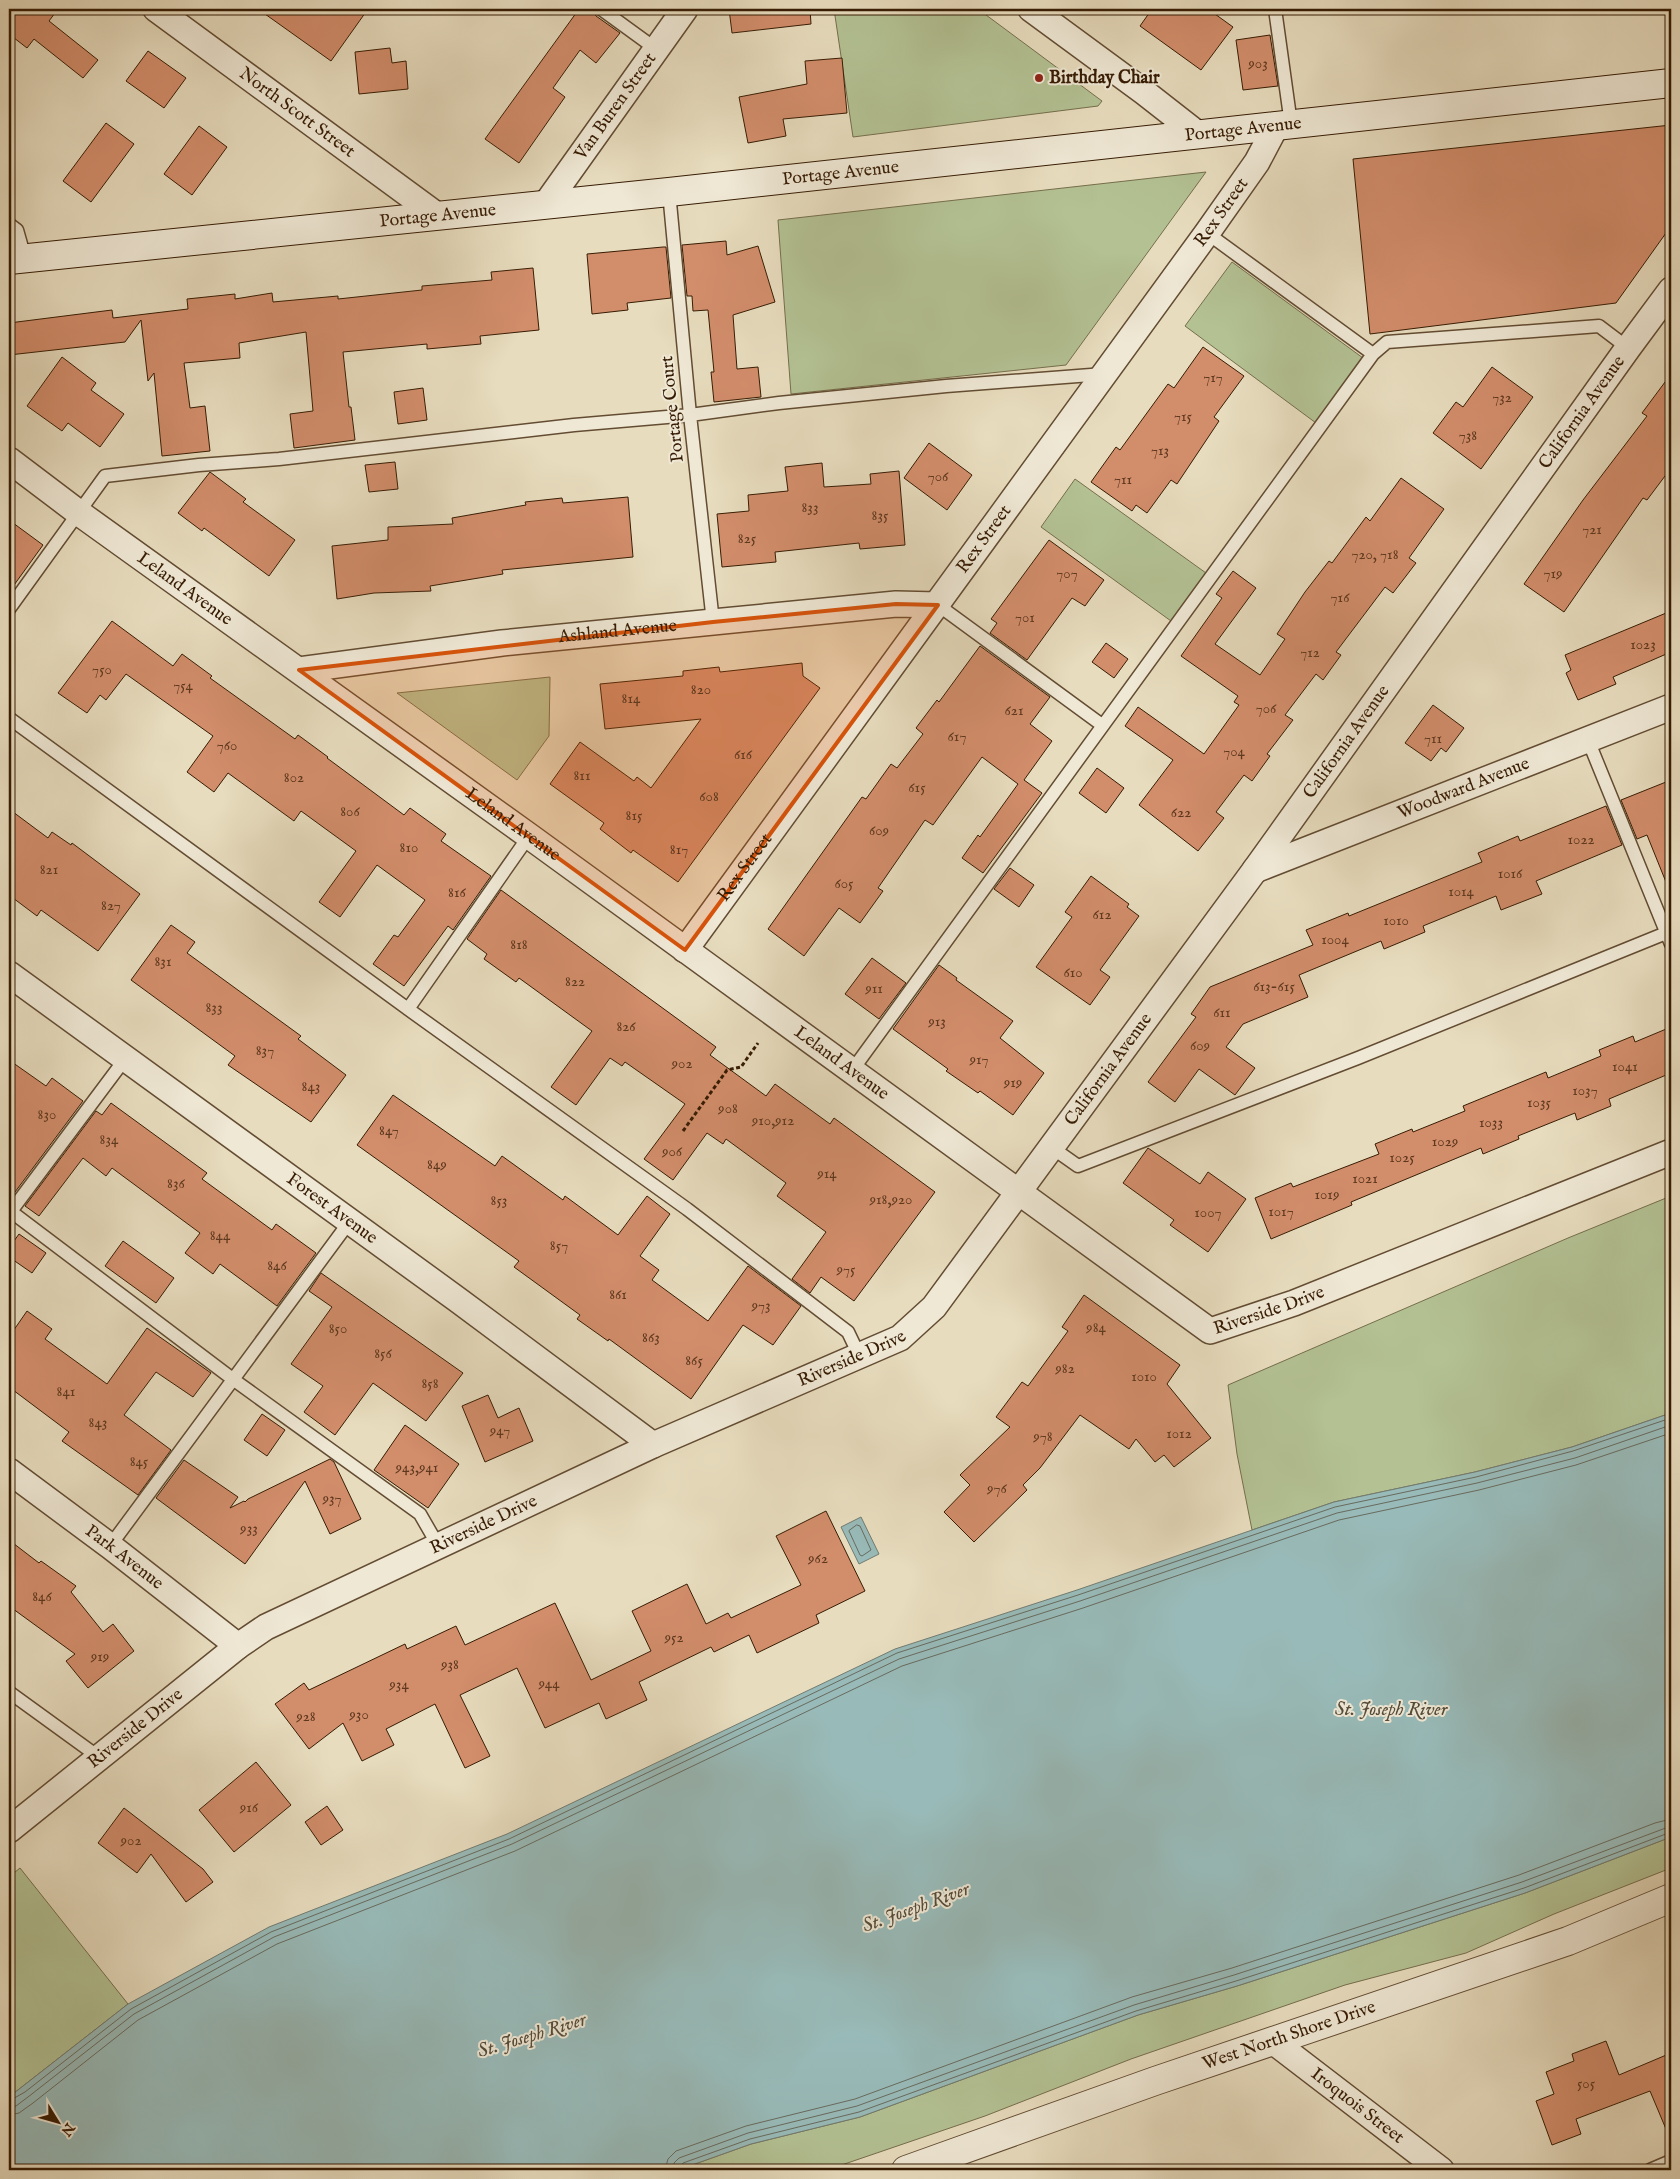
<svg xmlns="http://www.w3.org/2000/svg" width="1680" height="2179" font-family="'IM FELL English',serif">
  <rect width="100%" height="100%" fill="#e7dcbe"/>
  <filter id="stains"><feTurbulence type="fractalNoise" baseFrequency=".004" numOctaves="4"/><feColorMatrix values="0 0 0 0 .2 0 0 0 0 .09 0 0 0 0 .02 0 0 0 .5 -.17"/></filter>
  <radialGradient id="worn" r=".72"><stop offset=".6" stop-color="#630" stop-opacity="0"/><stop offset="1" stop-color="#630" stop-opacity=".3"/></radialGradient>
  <!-- green -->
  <path fill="#b3c193" stroke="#756e4c" d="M834,9H978L1102,101L1098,106L853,137Z
    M1206,172L1066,365L791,394L778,220Z
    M1232,262L1363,358L1316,423L1185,326Z
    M1075,479L1206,573L1171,621L1041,527Z
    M550,677L549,736L517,780L397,693Z
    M1671,1196V1413L1572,1447L1475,1472L1334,1502L1252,1530L1237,1454L1228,1385L1568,1238Z
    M1671,1837V1868L1554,1914L1466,1953L1345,1985L1131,2059L985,2116L827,2170H678L751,2144L860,2117L1138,2015L1237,1986L1525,1893Z
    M20,1868L128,2004L9,2097V1877Z"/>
  <!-- water -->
  <path fill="#98bab8" stroke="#717b70" d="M1671,1413V1837L1525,1893L1237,1986L1138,2015L860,2117L751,2144L678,2170H9V2097L128,2004L269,1927L507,1834L895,1649L1077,1590L1334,1502L1475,1472L1572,1447Z
    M861,1517L879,1554L859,1564L841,1527Z"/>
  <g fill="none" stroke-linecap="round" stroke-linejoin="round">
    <!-- shore -->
    <path stroke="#686b5e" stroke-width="1" d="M857,1525L860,1526L871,1550L862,1556L860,1555L849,1531Z
      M9,2101L25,2092L131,2009L271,1932L509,1839L897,1653L1078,1595L1335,1507L1476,1477L1573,1451L1671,1418
      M9,2107L16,2106L28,2097L134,2014L274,1937L512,1844L899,1659L1080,1601L1337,1513L1477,1483L1575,1458L1671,1425
      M9,2115L19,2113L33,2103L138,2020L277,1944L515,1851L902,1666L1083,1608L1339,1520L1479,1490L1576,1465L1671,1433
      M665,2170L668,2159L676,2151L746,2126L855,2099L1132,1997L1232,1968L1519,1875L1655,1823L1671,1819
      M673,2170L674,2163L679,2158L748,2133L857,2106L1134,2005L1234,1975L1522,1882L1671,1826
      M679,2170L683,2163L750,2139L859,2112L1136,2011L1236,1981L1524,1888L1671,1832"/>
  </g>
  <!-- building -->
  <path fill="#d28d6b" stroke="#371c04" d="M9,9H58L49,21L98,60L83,78L34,39L27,48L9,34Z
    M258,9H368L331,61Z
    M579,9H593L596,16L620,33L596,63L580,50L553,88L565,97L519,163L485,139Z
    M729,9H810L811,24L732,33Z
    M1152,9H1208L1233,27L1201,70L1140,26Z
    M1270,35L1278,86L1243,90L1236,40Z
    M390,48L392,63L406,61L408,89L359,94L355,52Z
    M148,51L186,78L164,108L126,81Z
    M842,58L847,113L783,119L786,136L748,143L739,97L807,84L805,61Z
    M106,123L134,144L91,202L63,181Z
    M1671,125V226L1616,303L1370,334L1353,159Z
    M199,126L227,147L192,195L164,174Z
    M726,241L727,255L758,246L775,302L733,315L737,369L758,367L761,397L714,402L711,372H714L708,310L693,311L692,296H687L682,245Z
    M663,247H666L671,298L627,303L628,310L592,314L587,254Z
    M533,268L539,330L480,336L481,344L427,349V344L343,352L349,407H351L355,440L294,448L290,414L313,411L306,332L239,343L240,358L184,363L190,408L205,406L210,451L162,456L154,373L148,381L141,320L125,342L9,355V323L112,310L113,318L188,309L187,299L235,294V299L272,293L273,302L338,296V299L422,290V286L492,280L491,272Z
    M1203,347L1244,376L1214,417L1219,421L1177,484L1171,480L1147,513L1136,505L1132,511L1091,482L1116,447L1120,450L1168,384L1174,388Z
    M62,357L96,383L91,390L124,414L100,447L68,423L62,431L27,406Z
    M1492,367L1533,397L1481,469L1433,433L1456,402L1463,407Z
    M1671,374V468L1647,500L1643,498L1564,612L1524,584L1583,500L1647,416L1642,413Z
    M423,388L427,420L398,424L394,392Z
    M929,443L972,475L947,510L904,478Z
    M395,462L398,489L369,492L365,465Z
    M822,463L824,487L871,484L870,474L899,471L905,545L860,549L859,543L775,552L776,562L722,567L717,514L749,511L748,495L788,491L785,467Z
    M210,472L246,499L243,502L295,540L269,576L204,528L202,531L178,513Z
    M1401,478L1444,509L1409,558L1416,563L1393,593L1385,587L1336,652L1341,655L1323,680L1316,674L1285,715L1293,720L1267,754L1270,756L1252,781L1244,775L1216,812L1224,818L1198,851L1139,805L1173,760L1125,726L1138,707L1204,754L1239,705L1234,702L1238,696L1181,656L1222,598L1216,594L1233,571L1256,588L1215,644L1260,675L1285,639L1277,634L1305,592L1329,561L1332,563L1366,517L1370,521Z
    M628,497L633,557L502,570L503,574L430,586L431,591L374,593L337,599L332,546L388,540V527L453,524L452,518L526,505L525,502L562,498L563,503Z
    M9,520L43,545L9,592Z
    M1049,540L1104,580L1085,606L1072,598L1027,660L990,633L997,623L991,619Z
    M1671,611V652L1613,677L1616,684L1578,700L1566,673L1571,670L1565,655Z
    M112,621L173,666L182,654L212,676L210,678L295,739L298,735L328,757L327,758L404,815L410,808L446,834L441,841L491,876L453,930L448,926L404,986L373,964L394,935L398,937L425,900L377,865L340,917L319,902L356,851L301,811L294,821L228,773L214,792L187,772L213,736L126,674L106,700L100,695L87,713L58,693Z
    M1106,643L1128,659L1114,678L1092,662Z
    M980,646L1050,697L1030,724L1052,741L1024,780L1042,793L983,873L962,858L978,835L980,837L1018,784L982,757L933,825L925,820L878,888L883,891L860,923L839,908L804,956L768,929L862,797L866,799L891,764L897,768L923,734L916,728L937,700L939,702Z
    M802,663L803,676L820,688L678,882L633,850L631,853L600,829L604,823L550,784L580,742L634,781L637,777L651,788L701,719L605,729L600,684L683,676V671L719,667L720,672Z
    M1433,705L1464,728L1446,752L1441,748L1431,761L1405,743Z
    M1097,768L1124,788L1106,813L1079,793Z
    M1671,780V892H1670L1647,835L1637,839L1621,800Z
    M1606,806L1622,845L1536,881L1542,894L1501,910L1496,896L1423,926L1425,932L1384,949L1381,941L1299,975L1308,997L1243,1024L1226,1047L1255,1068L1235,1095L1199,1069L1175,1102L1148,1082L1196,1017L1191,1014L1210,987L1313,945L1306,930L1348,913L1349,916L1482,862L1478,853L1518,836L1520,841Z
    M9,809L48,838L52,832L71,845L72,843L140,894L98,951L41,910L37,916L9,895Z
    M1010,868L1034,885L1019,907L994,889Z
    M1091,876L1129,904L1127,907L1139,916L1100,970L1110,977L1090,1005L1036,967L1072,917L1065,912Z
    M501,890L716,1047L710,1055L766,1096L775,1084L830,1124L834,1118L935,1192L854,1301L821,1277L810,1293L792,1279L826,1232L777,1196L786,1183L726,1139L723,1144L707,1133L673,1180L644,1159L685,1104L625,1062L622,1066L610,1058L576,1105L551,1087L592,1031L519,978L516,982L484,959L487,954L467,939Z
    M171,925L195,942L187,953L301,1036L298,1039L346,1075L311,1122L228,1065L235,1056L131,980Z
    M872,958L906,983L879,1019L845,994Z
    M939,965L957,978L956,980L1013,1021L1000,1038L1044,1073L1013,1115L980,1091L978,1093L946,1071L948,1069L893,1029Z
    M1671,1027V1073L1609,1099L1611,1106L1577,1120L1575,1113L1518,1136L1519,1139L1483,1154L1481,1148L1351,1202L1352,1205L1271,1239L1255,1198L1291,1183L1293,1187L1379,1154L1375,1144L1412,1129L1413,1132L1465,1111L1463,1106L1546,1072L1548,1078L1601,1056L1599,1050L1633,1036L1635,1042Z
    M9,1060L46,1086L52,1078L83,1101L12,1196L9,1194Z
    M393,1095L495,1166L502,1156L563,1200L565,1196L618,1235L647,1196L670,1214L640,1256L659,1270L652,1280L708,1321L748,1266L801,1306L773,1345L743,1325L691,1399L609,1339L608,1341L577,1319L580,1315L514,1267L519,1261L357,1145Z
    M111,1103L207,1173L202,1179L272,1230L276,1224L316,1253L277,1306L220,1264L213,1274L185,1253L200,1233L112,1168L106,1176L83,1158L39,1216L25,1206L96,1111L102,1115Z
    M1148,1148L1200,1184L1208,1172L1246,1199L1208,1252L1170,1225L1174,1220L1123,1183Z
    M19,1234L46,1253L32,1273L9,1257V1248Z
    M123,1241L174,1278L156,1303L105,1266Z
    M321,1273L463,1373L426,1421L373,1383L335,1435L304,1412L323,1386L291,1364L332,1307L309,1291Z
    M1084,1295L1180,1365L1167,1384L1211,1438L1174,1467L1164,1455L1155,1462L1136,1439L1129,1449L1080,1415L1040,1468L1023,1485L1027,1490L974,1542L944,1512L970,1485L960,1475L1010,1427L996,1417L1022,1382L1028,1386L1068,1331L1062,1327Z
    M27,1311L52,1329L45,1339L107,1384L147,1328L211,1373L193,1397L156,1372L124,1415L171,1450L138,1495L62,1441L69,1432L9,1387V1337Z
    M488,1395L498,1418L519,1408L533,1441L485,1462L462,1406Z
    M262,1414L285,1430L267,1456L244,1440Z
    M405,1425L459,1464L428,1508L374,1470Z
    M330,1459L334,1462L361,1519L330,1534L305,1481L245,1564L156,1498L184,1460L238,1497L230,1508L244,1501L245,1502L248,1499Z
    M826,1511L865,1591L816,1615L819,1623L757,1653L749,1635L714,1652L711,1647L639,1682L647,1700L606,1719L599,1703L545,1728L517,1668L460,1695L490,1756L465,1768L435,1704L386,1729L394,1745L362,1761L343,1723L309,1749L275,1704L304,1683L309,1690L405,1644L407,1649L456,1626L465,1645L555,1603L591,1680L651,1651L632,1611L687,1584L706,1624L728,1613L731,1618L801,1585L776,1536Z
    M9,1540L39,1563L41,1561L76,1586L71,1592L103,1632L113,1624L134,1651L88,1688L66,1661L75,1654L9,1606Z
    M256,1762L291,1805L234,1852L199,1810Z
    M327,1806L343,1830L321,1845L305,1822Z
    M124,1808L203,1869L213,1882L186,1902L151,1854L137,1873L98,1843Z
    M1606,2041L1619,2075L1671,2053V2141L1650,2091L1576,2119L1581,2134L1552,2145L1536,2101L1554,2094L1546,2072L1574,2061L1572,2054Z"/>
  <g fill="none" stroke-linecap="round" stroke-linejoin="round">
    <defs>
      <path id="service" d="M601,9L656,49
        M1275,9L1291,124
        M669,192L690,415L713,622
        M9,224L17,230L25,258
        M1207,233L1373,354
        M938,605L1102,725
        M9,609L105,476L199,465L279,459L574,425L690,415L779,403L946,386L1104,374
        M9,718L408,1009L687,1209L848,1332L860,1357
        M1588,740L1671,944
        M408,1009L529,836
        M851,1072L1373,354L1387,342L1599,326L1628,348
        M1051,1147L1078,1166L1358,1058L1671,931
        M9,1210L234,1380L420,1514L439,1547
        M9,1214L125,1059
        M110,1546L350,1221
        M9,1692L100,1758
        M1650,2170L1671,2161"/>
      <g id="minor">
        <path id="s1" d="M156,9L438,216"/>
        <path d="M1031,9L1144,92L1199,135"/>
        <path id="s2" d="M546,204L685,9"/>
        <path id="s3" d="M9,460L79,513L529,836L1210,1331L1294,1303L1671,1152"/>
        <path id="s4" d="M299,670L502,643L713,622L896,604L938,605"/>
        <path id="s5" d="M1255,870L1671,707"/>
        <path id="s6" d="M685,950L1207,233L1257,162L1276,126"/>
        <path id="s7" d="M9,974L458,1300L653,1445"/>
        <path id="s8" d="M9,1471L110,1546L238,1646"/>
        <path id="s9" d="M9,1830L238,1646L266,1627L653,1445L900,1338L934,1307L1255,870L1628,348L1671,290"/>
        <path id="s10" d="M1274,2042L1441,2170"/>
      </g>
      <g id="tertiary">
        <path id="s11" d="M906,2170L1155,2081L1568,1941L1671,1898"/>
      </g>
      <g id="secondary">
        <path id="s12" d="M9,260L669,192L1671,83"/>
      </g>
    </defs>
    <!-- service casing -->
    <use href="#service" stroke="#634c32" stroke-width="15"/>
    <!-- minor casing -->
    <use href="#minor" stroke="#634c32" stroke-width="28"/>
    <!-- tertiary casing -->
    <use href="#tertiary" stroke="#634c32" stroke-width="30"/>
    <!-- secondary casing -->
    <use href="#secondary" stroke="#371c04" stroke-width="30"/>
    <!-- path -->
    <path stroke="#371c04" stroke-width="3" stroke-dasharray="4 2.5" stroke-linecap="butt" d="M683,1131L727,1070L741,1067L758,1043"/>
    <!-- service -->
    <use href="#service" stroke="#efe8d5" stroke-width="12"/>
    <!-- minor -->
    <use href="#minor" stroke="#efe8d5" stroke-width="25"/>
    <!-- tertiary -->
    <use href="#tertiary" stroke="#efe8d5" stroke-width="28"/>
    <!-- secondary -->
    <use href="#secondary" stroke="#efe8d5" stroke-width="28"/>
  </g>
  <!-- marked area -->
  <path fill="#d6530b" fill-opacity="0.2" stroke="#d6530b" stroke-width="4" stroke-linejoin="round" d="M896,604L938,605L685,950L299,670L713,622Z"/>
  <!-- markers -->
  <circle fill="#8f2418" stroke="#efe8d5" stroke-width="2" cx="1039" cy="78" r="5"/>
  <g text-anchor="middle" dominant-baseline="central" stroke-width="4" stroke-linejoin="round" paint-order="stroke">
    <!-- number labels -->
    <g font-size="15" fill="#5e381e">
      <text x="1258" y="63">903</text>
      <text x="1213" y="377">717</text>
      <text x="1502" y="397">732</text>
      <text x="1183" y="416">715</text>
      <text x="1468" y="435">738</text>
      <text x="1160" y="450">713</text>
      <text x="938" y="476">706</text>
      <text x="1123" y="479">711</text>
      <text x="810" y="507">833</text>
      <text x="880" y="515">835</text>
      <text x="1592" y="529">721</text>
      <text x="747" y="538">825</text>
      <text x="1375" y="554">720, 718</text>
      <text x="1067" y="573">707</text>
      <text x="1553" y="573">719</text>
      <text x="1340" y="597">716</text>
      <text x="1025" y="617">701</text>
      <text x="1643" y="644">1023</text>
      <text x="1310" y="652">712</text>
      <text x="102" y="669">750</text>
      <text x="183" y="685">754</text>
      <text x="701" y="689">820</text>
      <text x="631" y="698">814</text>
      <text x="1266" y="708">706</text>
      <text x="1014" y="710">621</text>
      <text x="957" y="736">617</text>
      <text x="1433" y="738">711</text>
      <text x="227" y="745">760</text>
      <text x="1234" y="751">704</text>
      <text x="743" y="754">616</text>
      <text x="582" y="775">811</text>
      <text x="294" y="777">802</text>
      <text x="917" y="787">615</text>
      <text x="709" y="796">608</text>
      <text x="350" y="811">806</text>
      <text x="1181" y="812">622</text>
      <text x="634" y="815">815</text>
      <text x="879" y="830">609</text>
      <text x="1581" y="839">1022</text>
      <text x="409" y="847">810</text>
      <text x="679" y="849">817</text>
      <text x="49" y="869">821</text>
      <text x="1510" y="873">1016</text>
      <text x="844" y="883">605</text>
      <text x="1461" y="891">1014</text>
      <text x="457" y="892">816</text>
      <text x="111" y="905">827</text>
      <text x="1102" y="914">612</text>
      <text x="1396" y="920">1010</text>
      <text x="1335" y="939">1004</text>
      <text x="519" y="944">818</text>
      <text x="163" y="961">831</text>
      <text x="1073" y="972">610</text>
      <text x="575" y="981">822</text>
      <text x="1274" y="986">613-615</text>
      <text x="874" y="988">911</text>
      <text x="214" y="1007">833</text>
      <text x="1222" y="1012">611</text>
      <text x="937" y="1021">913</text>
      <text x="626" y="1026">826</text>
      <text x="1200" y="1045">609</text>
      <text x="265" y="1050">837</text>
      <text x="979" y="1059">917</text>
      <text x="682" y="1063">902</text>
      <text x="1625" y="1066">1041</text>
      <text x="1013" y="1082">919</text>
      <text x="311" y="1086">843</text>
      <text x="1585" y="1090">1037</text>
      <text x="1539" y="1102">1035</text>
      <text x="728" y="1108">908</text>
      <text x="47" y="1114">830</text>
      <text x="773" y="1120">910,912</text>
      <text x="1491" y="1122">1033</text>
      <text x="389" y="1130">847</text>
      <text x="109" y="1139">834</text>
      <text x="1445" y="1141">1029</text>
      <text x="672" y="1151">906</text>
      <text x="1402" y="1157">1025</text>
      <text x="437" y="1164">849</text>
      <text x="827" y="1173">914</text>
      <text x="1365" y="1178">1021</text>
      <text x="176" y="1183">836</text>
      <text x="1327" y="1194">1019</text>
      <text x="891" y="1199">918,920</text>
      <text x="499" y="1200">853</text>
      <text x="1281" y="1211">1017</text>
      <text x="1208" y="1212">1007</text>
      <text x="220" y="1235">844</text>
      <text x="559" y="1245">857</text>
      <text x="277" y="1265">846</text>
      <text x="846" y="1269">975</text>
      <text x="618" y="1294">861</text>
      <text x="761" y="1305">973</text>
      <text x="1096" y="1327">984</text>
      <text x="338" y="1328">850</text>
      <text x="651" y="1337">863</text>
      <text x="383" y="1353">856</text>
      <text x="694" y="1360">865</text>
      <text x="1065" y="1368">982</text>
      <text x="1144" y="1376">1010</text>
      <text x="430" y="1383">858</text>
      <text x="66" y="1391">841</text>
      <text x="98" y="1422">843</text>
      <text x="500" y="1430">947</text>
      <text x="1179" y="1433">1012</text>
      <text x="1043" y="1436">978</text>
      <text x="139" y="1461">845</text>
      <text x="417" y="1467">943,941</text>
      <text x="997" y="1488">976</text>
      <text x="332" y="1498">937</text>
      <text x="249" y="1528">933</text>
      <text x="818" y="1558">962</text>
      <text x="42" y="1596">846</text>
      <text x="674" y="1637">952</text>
      <text x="100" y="1656">919</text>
      <text x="450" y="1664">938</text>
      <text x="549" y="1683">944</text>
      <text x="399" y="1684">934</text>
      <text x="359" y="1714">930</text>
      <text x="306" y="1716">928</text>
      <text x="249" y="1807">916</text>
      <text x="131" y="1840">902</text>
      <text x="1586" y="2083">505</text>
    </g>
    <!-- poi labels -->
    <g font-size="18" font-weight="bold" fill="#371c04" stroke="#efe8d5" text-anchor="start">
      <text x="1049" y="78">Birthday Chair</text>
    </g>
    <!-- street labels -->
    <g font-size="18" fill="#371c04" stroke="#efe8d5">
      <text stroke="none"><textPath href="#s2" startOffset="120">Van Buren Street</textPath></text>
      <text stroke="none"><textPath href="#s1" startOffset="175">North Scott Street</textPath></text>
      <text stroke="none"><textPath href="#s12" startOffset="1241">Portage Avenue</textPath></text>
      <text stroke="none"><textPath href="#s12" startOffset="836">Portage Avenue</textPath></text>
      <text stroke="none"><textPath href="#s6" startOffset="912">Rex Street</textPath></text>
      <text stroke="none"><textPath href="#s12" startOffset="431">Portage Avenue</textPath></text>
      <text transform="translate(673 409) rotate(-96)">Portage Court</text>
      <text stroke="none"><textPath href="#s9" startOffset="2175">California Avenue</textPath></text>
      <text stroke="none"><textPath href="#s6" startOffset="508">Rex Street</textPath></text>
      <text stroke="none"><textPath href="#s3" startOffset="218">Leland Avenue</textPath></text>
      <text stroke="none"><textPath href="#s4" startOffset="321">Ashland Avenue</textPath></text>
      <text stroke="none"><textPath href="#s9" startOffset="1770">California Avenue</textPath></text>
      <text stroke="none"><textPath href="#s5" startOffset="224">Woodward Avenue</textPath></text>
      <text stroke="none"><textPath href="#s3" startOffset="622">Leland Avenue</textPath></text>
      <text stroke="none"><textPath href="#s6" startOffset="102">Rex Street</textPath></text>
      <text stroke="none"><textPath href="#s3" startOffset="1028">Leland Avenue</textPath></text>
      <text stroke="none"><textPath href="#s9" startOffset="1365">California Avenue</textPath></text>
      <text stroke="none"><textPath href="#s7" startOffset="399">Forest Avenue</textPath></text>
      <text stroke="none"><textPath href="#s3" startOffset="1546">Riverside Drive</textPath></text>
      <text stroke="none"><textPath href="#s9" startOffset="972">Riverside Drive</textPath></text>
      <text stroke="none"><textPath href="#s9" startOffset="568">Riverside Drive</textPath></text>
      <text stroke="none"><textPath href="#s8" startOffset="144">Park Avenue</textPath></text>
      <text stroke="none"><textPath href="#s9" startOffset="162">Riverside Drive</textPath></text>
      <text stroke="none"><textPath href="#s11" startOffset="406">West North Shore Drive</textPath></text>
      <text stroke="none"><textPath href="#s10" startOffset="105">Iroquois Street</textPath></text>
    </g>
    <!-- water labels -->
    <g font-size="19" font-style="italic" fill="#544b3a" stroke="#efe8d5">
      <text x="1391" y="1710">St. Joseph River</text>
      <text transform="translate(916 1908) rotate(-20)">St. Joseph River</text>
      <text transform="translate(532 2036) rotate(-17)">St. Joseph River</text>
    </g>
  </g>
  <!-- margin -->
  <rect width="1680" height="2179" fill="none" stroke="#e7dcbe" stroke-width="30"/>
  <rect x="10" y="10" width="1660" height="2159" fill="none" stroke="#371c04" stroke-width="2.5"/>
  <rect x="15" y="15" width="1650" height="2149" fill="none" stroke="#371c04"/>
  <!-- north arrow -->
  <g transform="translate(58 2122) rotate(127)" stroke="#efe8d5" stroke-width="4" paint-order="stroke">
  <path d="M0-4L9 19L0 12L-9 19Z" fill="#371c04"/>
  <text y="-8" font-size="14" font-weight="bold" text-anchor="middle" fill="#371c04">N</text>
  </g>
  <rect width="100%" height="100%" filter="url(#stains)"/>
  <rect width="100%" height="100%" fill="url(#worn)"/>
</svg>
